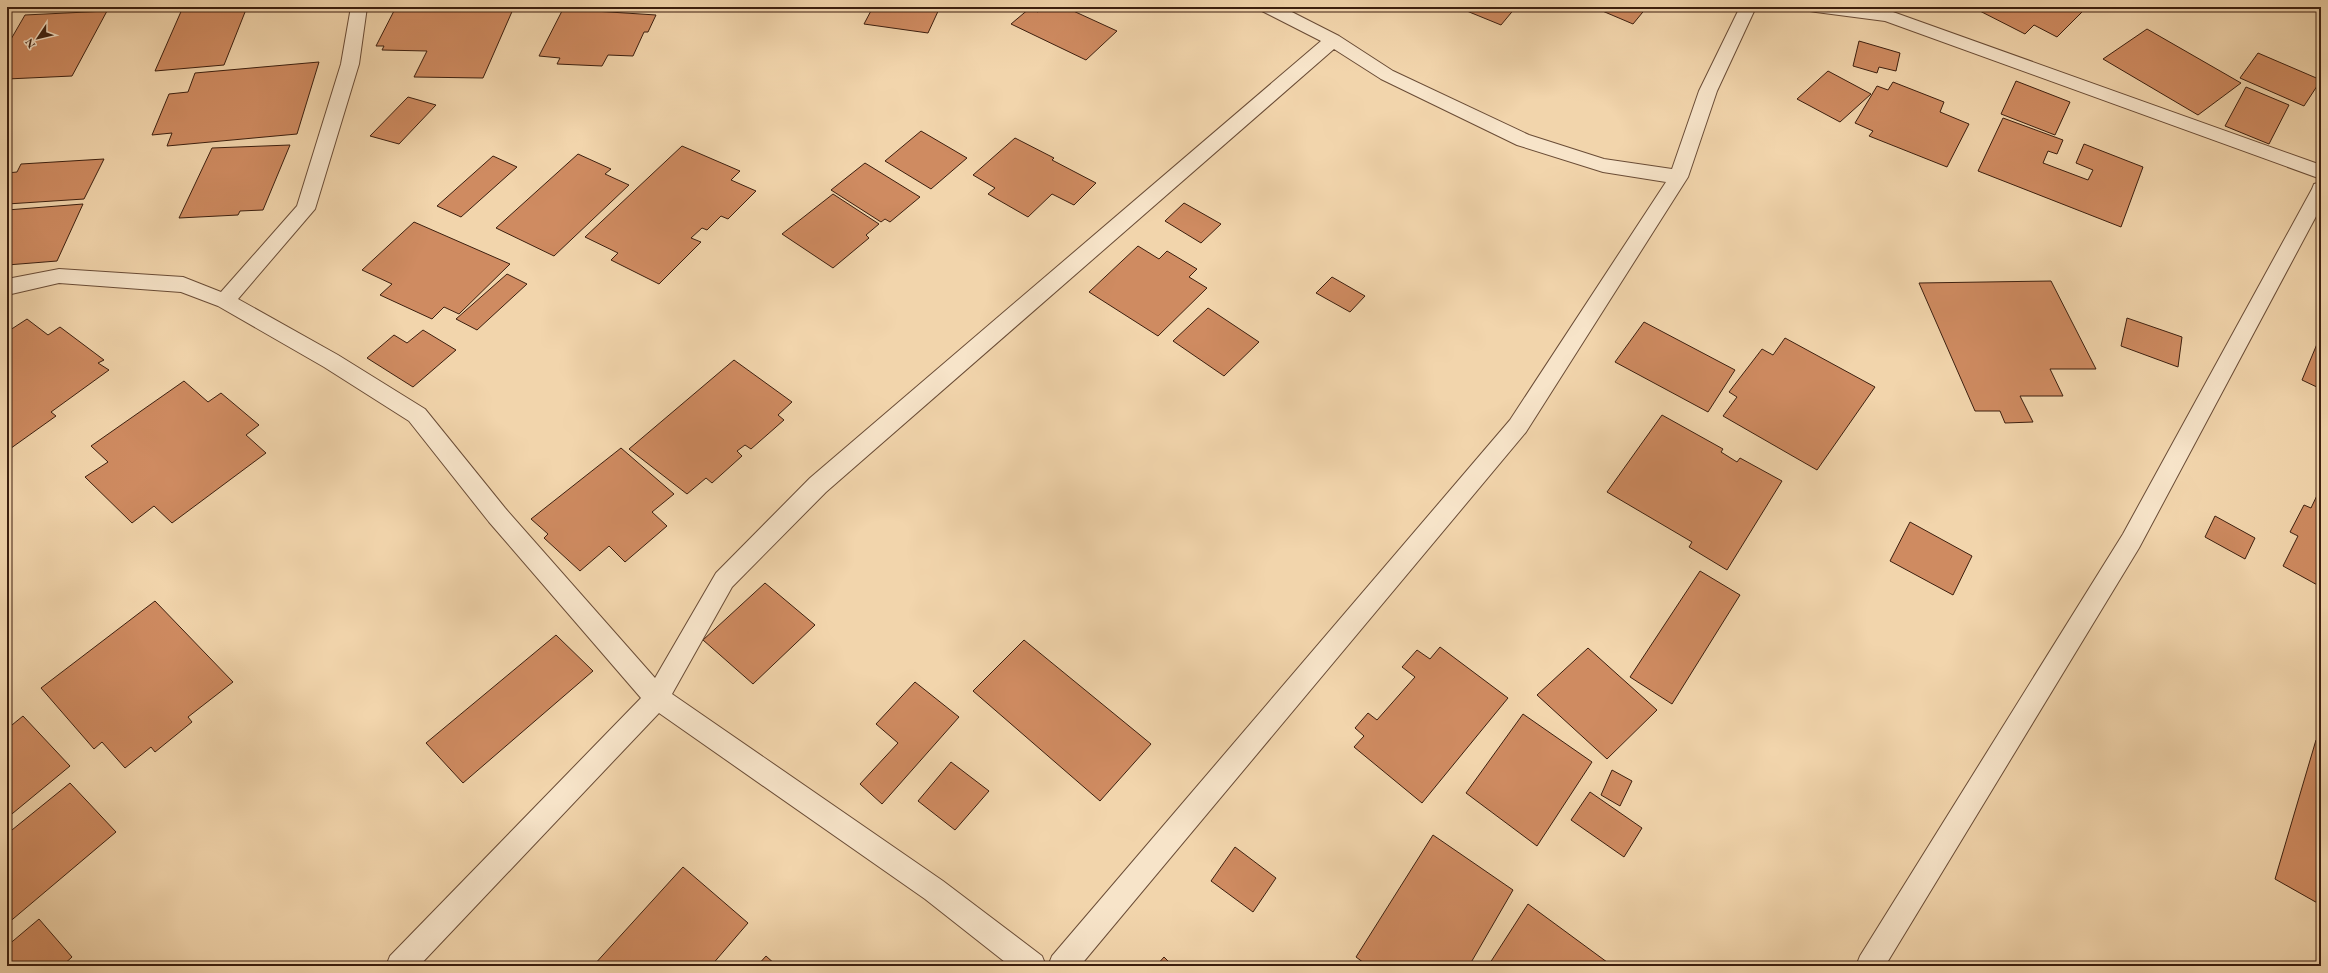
<svg xmlns="http://www.w3.org/2000/svg" width="2328" height="973" font-family="'EB Garamond',serif">
  <rect width="100%" height="100%" fill="#f2d5ac"/>
  <filter id="stains"><feTurbulence type="fractalNoise" baseFrequency=".005" numOctaves="4"/><feColorMatrix values="0 0 0 0 .2 0 0 0 0 .09 0 0 0 0 .02 0 0 0 .5 -.17"/></filter>
  <radialGradient id="worn" r=".72"><stop offset=".6" stop-color="#630" stop-opacity="0"/><stop offset="1" stop-color="#630" stop-opacity=".3"/></radialGradient>
  <!-- building -->
  <path fill="#cf8b61" stroke="#3c1f0f" d="M183,7H247L224,65L155,71Z
    M396,7H514L483,78L414,77L427,51L382,50L384,46H376Z
    M873,7H940L928,33L864,24Z
    M1043,7H1071L1069,9L1117,31L1086,60L1011,24L1030,8L1038,12Z
    M1457,7H1516L1501,25Z
    M1593,7H1647L1633,24Z
    M1972,7H2087L2057,37L2034,25L2025,34Z
    M563,9L656,15L648,32H644L633,56L608,55L602,66L557,64L560,58L539,56Z
    M107,11L72,76L7,79V46L25,15Z
    M2147,29L2241,83L2198,115L2103,59Z
    M1859,41L1900,53L1896,71L1879,67L1877,73L1853,66Z
    M2258,53L2321,80L2304,106L2240,78Z
    M319,62L297,134L167,146L172,133L152,135L169,94L188,92L195,73Z
    M1828,71L1871,94L1840,122L1797,99Z
    M2016,81L2070,102L2055,135L2001,114Z
    M1893,82L1944,102L1940,112L1969,124L1947,167L1869,136L1873,131L1855,123L1877,86L1888,90Z
    M2246,87L2289,105L2269,144L2225,126Z
    M408,97L436,105L399,144L370,136Z
    M2003,118L2063,140L2057,154L2048,151L2043,163L2088,180L2093,170L2076,163L2084,144L2143,167L2121,227L1978,171Z
    M921,131L967,158L931,189L885,161Z
    M1015,138L1054,158L1052,160L1096,183L1074,205L1052,194L1028,217L988,194L995,188L973,175Z
    M290,145L263,210L240,211L238,215L179,218L212,148Z
    M682,146L740,171L731,180L756,191L728,219L721,216L707,230L702,228L691,238L701,242L659,284L611,260L618,253L585,237Z
    M578,154L611,169L605,174L629,185L554,256L496,228Z
    M493,156L517,167L461,217L437,206Z
    M104,159L84,199L7,204V173L17,172L21,164Z
    M865,163L920,197L890,222L885,219L881,222L831,190Z
    M833,194L879,224L866,235L869,238L833,268L782,234Z
    M1184,203L1221,224L1201,243L1165,221Z
    M83,204L57,261L7,265V210Z
    M414,222L510,264L459,314L444,307L432,319L380,295L392,284L362,270Z
    M1138,246L1159,259L1167,251L1197,269L1189,277L1207,288L1158,336L1089,292Z
    M507,274L527,284L477,330L456,319Z
    M1332,277L1365,296L1350,312L1316,293Z
    M2051,281L2096,369H2050L2063,396H2020L2033,422L2005,423L2000,411H1975L1919,283Z
    M1208,308L1259,342L1224,376L1173,341Z
    M2127,318L2182,337L2178,367L2121,346Z
    M27,319L48,335L60,327L104,360L98,363L109,370L51,412L56,416L7,451V332Z
    M1644,322L1735,370L1708,412L1615,362Z
    M423,330L456,350L413,387L367,358L394,335L407,343Z
    M1785,338L1875,387L1817,470L1723,416L1737,397L1729,392L1762,349L1773,355Z
    M2317,344L2321,346V389L2302,380Z
    M734,360L792,402L778,415L784,420L751,449L745,445L737,451L742,456L712,483L706,478L687,494L629,449Z
    M184,381L208,402L221,393L259,425L246,435L266,453L172,523L154,506L132,523L85,477L108,462L91,446Z
    M1662,415L1723,449L1721,452L1737,462L1740,458L1782,481L1727,570L1689,547L1692,542L1607,492Z
    M621,448L674,494L652,512L667,526L625,562L609,546L580,571L544,538L548,534L531,519Z
    M2321,487V587L2283,566L2298,536L2290,532L2304,505L2311,508Z
    M2215,516L2255,538L2245,559L2205,537Z
    M1910,522L1972,556L1953,595L1890,561Z
    M1700,571L1740,595L1672,704L1630,677Z
    M765,583L815,625L753,684L703,640Z
    M155,601L233,682L188,717L192,722L155,752L151,747L125,768L102,742L94,749L41,688Z
    M556,635L593,671L463,783L426,743Z
    M1024,640L1151,744L1100,801L973,691Z
    M1440,647L1508,698L1422,803L1354,747L1364,736L1355,728L1368,713L1377,720L1415,677L1402,667L1417,650L1430,659Z
    M1588,648L1657,710L1607,759L1537,695Z
    M915,682L959,717L882,804L860,784L898,743L876,724Z
    M1523,714L1592,762L1537,846L1466,793Z
    M23,716L70,766L7,818V729Z
    M2316,740L2321,743V905L2275,879Z
    M951,762L989,791L955,830L918,801Z
    M1612,770L1632,781L1620,806L1601,795Z
    M70,783L116,832L7,924V834Z
    M1590,792L1642,828L1624,857L1571,820Z
    M1433,835L1513,890L1469,966H1368L1356,957Z
    M1235,847L1276,878L1253,912L1211,881Z
    M683,867L748,923L711,966H593Z
    M1528,904L1611,965L1610,966H1488Z
    M39,919L72,957L62,966H7V946Z
    M766,956L777,966H757Z
    M1164,957L1173,966H1156Z"/>
  <g fill="none" stroke-linecap="round" stroke-linejoin="round">
    <defs>
      <path id="street" d="M351,7H367L359,64L315,209L238,299L338,355L425,409L505,508L655,678L716,573L810,478L1321,41L1262,11L1260,7H1282L1339,36L1393,71L1529,135L1604,159L1672,169L1699,91L1740,7H1756L1717,91L1688,177L1526,432L1080,966H1048L1052,956L1510,420L1666,182L1603,172L1517,145L1381,79L1334,49L826,492L732,587L672,694L943,881L1042,956L1046,966H1010L925,899L659,713L419,966H386L390,956L641,698L489,522L409,421L324,367L218,306L181,292L59,283L7,295V279L59,269L183,277L221,292L297,206L341,64Z
        M1808,7H1859L1893,12L2321,165V179L1885,21L1816,12L1810,11Z
        M2321,182V207L2139,548L1885,966H1856L1860,956L2123,534L2312,189L2314,184Z"/>
    </defs>
    <!-- street casing -->
    <use href="#street" stroke="#6a4c36" stroke-width="2"/>
    <!-- street -->
    <use href="#street" fill="#f7e4c9" fill-rule="evenodd"/>
  </g>
  <!-- margin -->
  <rect width="2328" height="973" fill="none" stroke="#f2d5ac" stroke-width="24"/>
  <rect x="8" y="8" width="2312" height="957" fill="none" stroke="#3c1f0f" stroke-width="2"/>
  <rect x="12" y="12" width="2304" height="949" fill="none" stroke="#3c1f0f"/>
  <!-- north arrow -->
  <g transform="translate(38 38) rotate(235)" stroke="#f7e4c9" stroke-width="3" paint-order="stroke">
  <path d="M0-3L7 15L0 10L-7 15Z" fill="#3c1f0f"/>
  <text y="-6" font-size="11" font-weight="bold" text-anchor="middle" fill="#3c1f0f">N</text>
  </g>
  <rect width="100%" height="100%" filter="url(#stains)"/>
  <rect width="100%" height="100%" fill="url(#worn)"/>
</svg>
